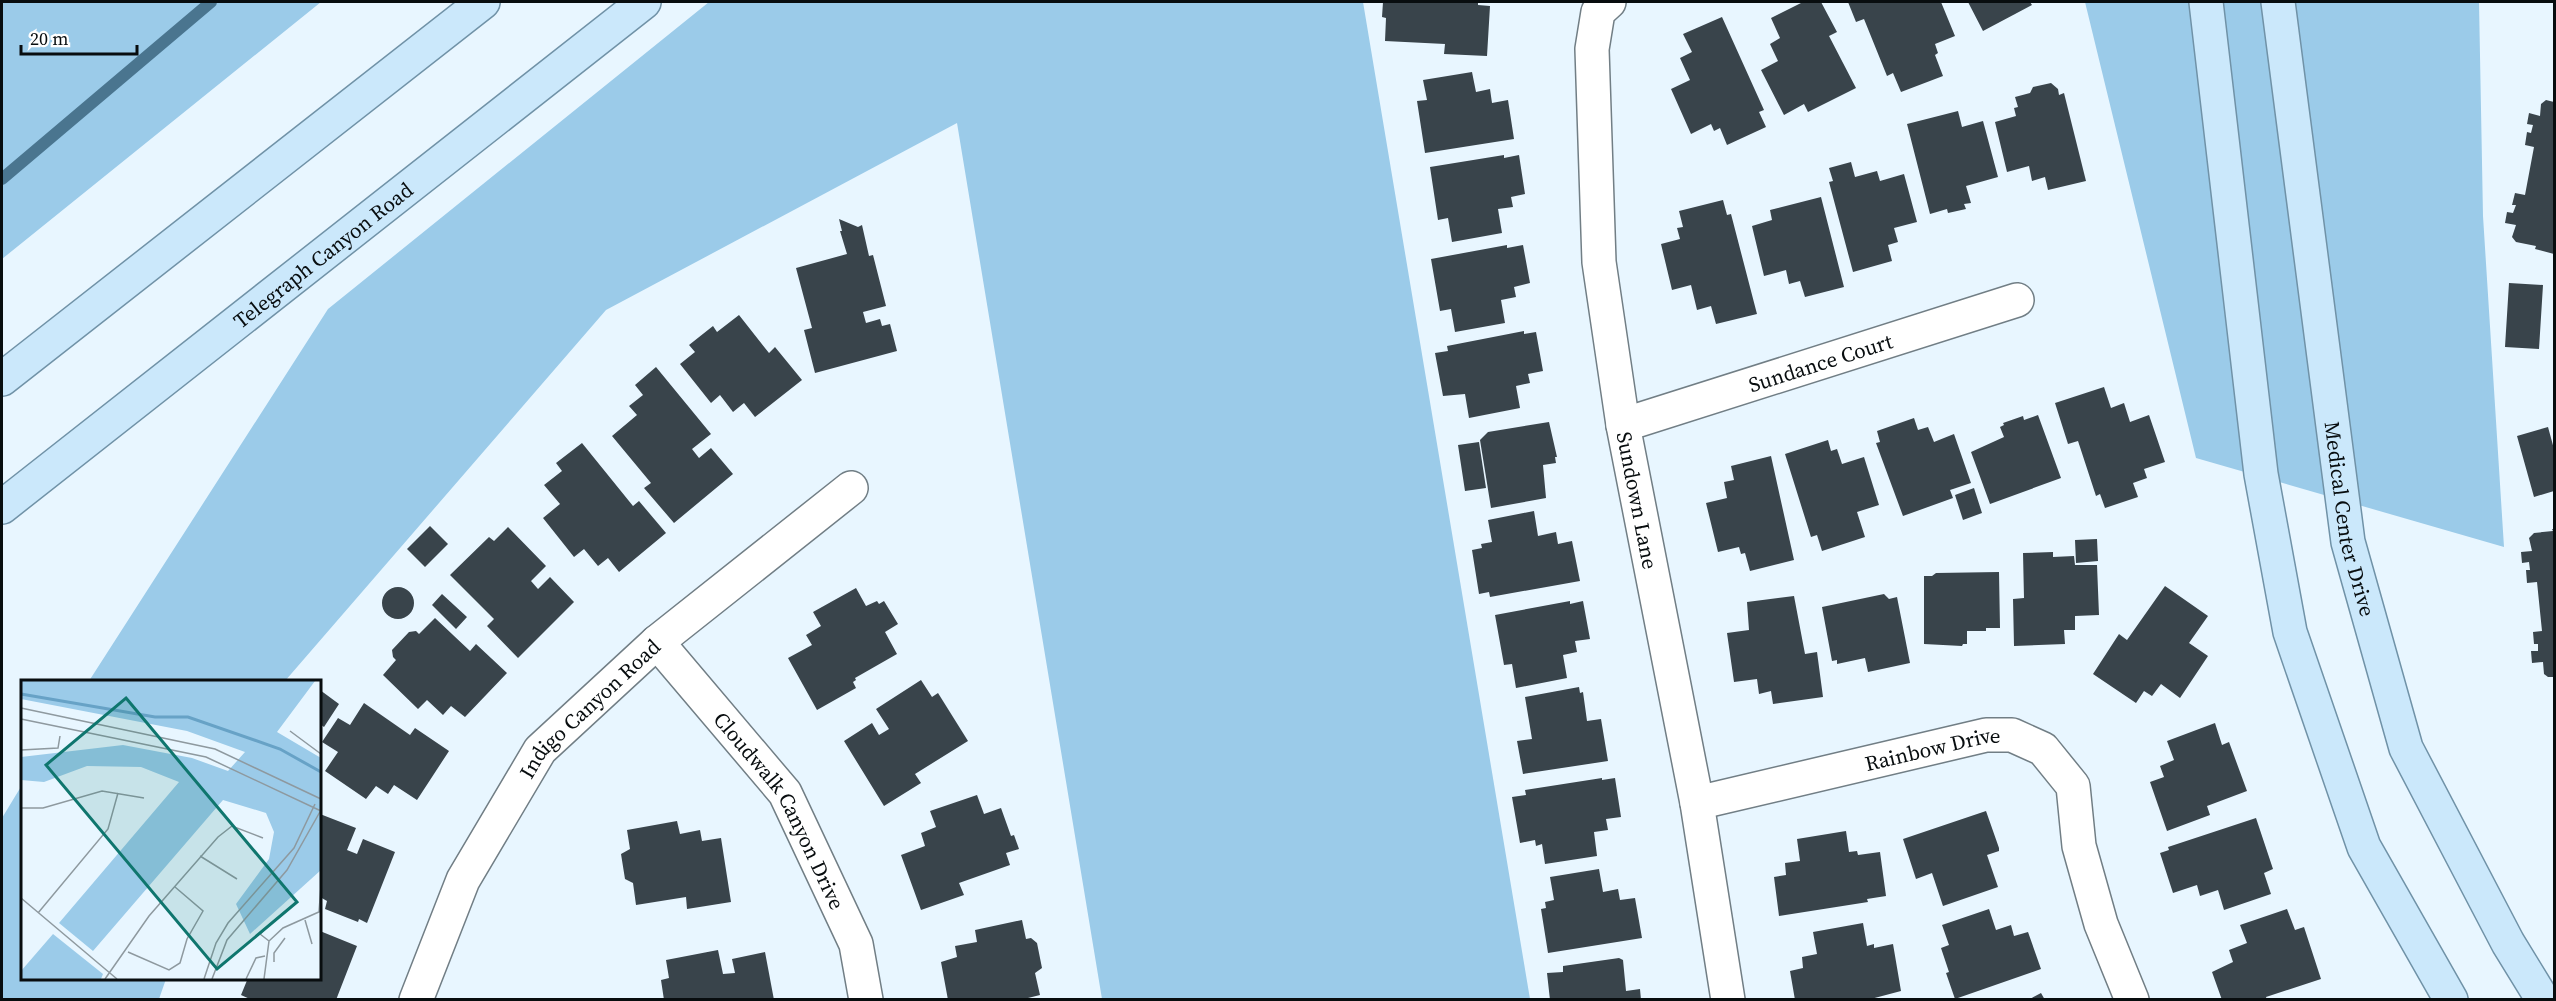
<svg xmlns="http://www.w3.org/2000/svg" width="2556" height="1001" font-family="'Source Serif 4',serif">
  <rect width="100%" height="100%" fill="#e8f6ff"/>
  <!-- green -->
  <path fill="#9bcbe9" d="M2,2H321L2,259Z
    M709,2H1363L1530,999H1102L957,123L606,310L285,681H89L328,309Z
    M2085,2H2479L2483,216L2504,547L2196,458Z
    M22,785V978L166,979L159,999H2V818Z"/>
  <g fill="none" stroke-linecap="round" stroke-linejoin="round">
    <!-- stream -->
    <path stroke="#4a758f" stroke-width="12" d="M2,179L211,2"/>
  </g>
  <!-- building -->
  <path fill="#39444b" d="M1383,2H1478V5L1490,6L1487,56L1444,54L1445,44L1385,41L1386,18L1382,17Z
    M1803,2H1821L1837,32L1829,36L1856,88L1808,112L1804,104L1784,115L1761,70L1778,61L1770,44L1780,38L1771,18Z
    M1848,2H1941L1955,36L1935,44L1938,53L1935,55L1943,76L1901,92L1893,73L1887,76L1864,19L1856,22Z
    M1968,2H2030L2032,5L1983,31Z
    M1722,17L1764,110L1759,112L1766,127L1727,145L1720,128L1714,131L1711,124L1691,134L1671,89L1690,80L1680,58L1692,52L1683,34Z
    M1472,72L1476,92L1490,89L1492,103L1508,100L1514,139L1425,153L1417,101L1427,100L1423,80Z
    M2051,83L2058,89L2059,95L2064,93L2086,181L2048,190L2045,177L2032,181L2029,166L2007,172L1995,122L2016,116L2014,108L2018,107L2015,97L2030,93L2033,87Z
    M2546,100L2554,102V254L2535,249L2536,246L2516,242L2512,237L2516,225L2505,223L2507,212L2513,213L2516,205H2512L2515,193L2525,195L2534,147L2525,145L2527,132L2531,133L2533,125L2527,124L2529,113L2540,116L2541,104Z
    M1958,111L1962,127L1983,121L1998,177L1966,186L1971,203L1964,204L1966,209L1948,213L1947,209L1930,214L1907,124Z
    M1504,155V158L1519,155L1525,194L1511,197L1513,207L1498,209L1502,233L1452,242L1448,218L1438,220L1430,167Z
    M1851,162L1855,177L1877,171L1880,181L1904,174L1917,222L1894,228L1898,242L1888,245L1892,261L1853,272L1829,182L1833,181L1829,168Z
    M1821,197L1844,287L1805,297L1800,281L1789,284L1786,270L1764,276L1752,226L1772,220L1770,210Z
    M1723,200L1727,215L1731,214L1757,314L1716,324L1711,306L1697,310L1691,285L1672,290L1661,244L1680,239L1677,228L1683,227L1679,211Z
    M839,219L858,227L862,225L869,256L873,255L886,306L863,312L866,323L880,319L882,326L890,324L897,351L815,373L804,330L812,328L796,268L847,254L840,231H842Z
    M1507,245V248L1523,245L1530,283L1514,287L1516,297L1501,300L1505,323L1455,332L1451,309L1440,311L1431,259Z
    M2509,283L2543,285L2539,349L2505,347Z
    M739,315L769,353L775,347L802,380L755,417L744,403L733,412L720,395L711,403L680,364L695,352L689,345L713,326L717,332Z
    M1524,331V334L1536,332L1543,371L1528,374L1530,383L1516,386L1520,408L1469,418L1465,394L1443,396L1435,353L1448,351L1447,346Z
    M656,367L711,434L692,449L699,458L711,448L733,474L674,523L644,488L651,483L612,436L637,415L629,406L643,395L635,385Z
    M2104,387L2111,408L2124,403L2130,422L2149,415L2165,462L2144,469L2147,478L2133,483L2138,497L2105,508L2100,494L2096,496L2078,441L2068,444L2055,403Z
    M2038,415L2061,478L1990,504L1971,452L2004,437L2000,427L2004,425L2003,423L2023,416L2024,420Z
    M1914,418L1918,430L1928,427L1934,442L1954,434L1971,483L1950,490L1953,498L1903,516L1876,443L1880,442L1877,431Z
    M1549,422L1557,457H1555L1556,463L1543,465L1546,498L1491,508L1480,440L1488,432Z
    M2548,427L2554,449V491L2534,497L2517,436Z
    M1828,440L1831,451L1837,449L1842,464L1864,457L1879,505L1857,512L1865,537L1822,551L1817,535L1811,537L1785,454Z
    M1479,442L1486,488L1465,491L1458,445Z
    M582,443L633,506L639,501L666,533L619,572L608,558L598,566L584,549L574,557L543,518L560,504L544,485L562,471L556,463Z
    M1771,456L1794,560L1750,571L1745,553L1741,554L1739,547L1718,552L1706,503L1727,498L1724,482L1734,480L1731,466Z
    M1974,488L1982,513L1963,520L1955,495Z
    M1534,511L1538,536L1556,532L1558,544L1572,541L1580,581L1490,597L1489,592L1479,594L1472,550L1482,548L1481,544L1492,542L1488,520Z
    M430,526L448,544L425,567L407,549Z
    M508,527L546,566L531,581L538,589L550,577L574,602L518,658L487,626L494,619L450,575L489,537L494,541Z
    M2552,529H2554V677H2548L2544,674L2543,662L2532,663L2531,651H2538V644H2534L2533,632L2542,631L2537,582L2527,583L2526,570H2530L2529,562L2522,563L2521,552L2532,551L2529,538L2534,533L2553,531Z
    M2097,539L2098,561L2076,563L2075,540Z
    M2053,552V557L2074,556L2075,565H2097L2099,615L2075,616V630H2064L2065,644L2014,646L2013,599L2024,598L2023,553Z
    M1999,572L2000,628H1986V631H1967V644H1963L1962,646L1924,644V576H1932L1936,573Z
    M2165,586L2208,616L2189,643L2208,656L2180,698L2161,684L2152,696L2144,691L2136,703L2093,674L2119,634L2127,640Z
    M382 603a16 16 0 1 1 32 0a16 16 0 1 1-32 0Z
    M856,588L866,606L877,601L879,604L884,601L898,624L885,632L897,654L855,678L856,680L853,682L856,688L817,710L788,658L812,645L806,635L821,626L813,612Z
    M442,594L467,617L456,629L432,605Z
    M1884,594L1889,599L1897,597L1910,663L1868,672L1865,658L1837,664V660L1832,661L1822,607Z
    M1794,596L1805,654L1817,652L1823,697L1773,704L1771,691L1759,694L1757,679L1734,682L1727,633L1749,630L1747,602Z
    M1570,601V604L1583,601L1590,639L1575,641L1577,652L1563,655L1567,678L1516,688L1512,664L1504,665L1495,615Z
    M435,618L470,651L476,644L507,673L465,717L451,706L443,715L427,700L418,709L383,675L396,660L393,657L392,650L409,632L416,631L419,634Z
    M921,680L932,697L938,693L968,741L915,774L921,783L884,806L844,741L872,723L879,735L889,729L876,709Z
    M1579,687L1580,693L1583,692L1587,721L1601,719L1608,761L1523,774L1517,741L1532,739L1525,697Z
    M320,690L339,704L324,727L320,724Z
    M364,703L410,735L415,728L449,751L417,800L394,785L388,794L376,786L366,799L325,771L338,752L322,742L338,718L350,725Z
    M2215,723L2222,745L2229,742L2247,791L2207,806L2210,815L2167,831L2150,782L2164,777L2160,766L2174,760L2167,741Z
    M1602,778V780L1615,778L1621,817L1606,819L1608,830L1594,832L1597,856L1545,864L1542,844L1536,846L1535,840L1520,843L1512,797L1526,795L1525,790Z
    M977,795L984,814L1001,808L1011,836L1014,835L1019,849L1006,853L1010,865L959,883L964,895L921,910L901,855L925,846L921,833L936,827L930,811Z
    M1986,811L1999,848V851L1987,855L1998,887L1943,906L1932,873L1916,879L1903,839Z
    M320,814L356,828L347,850L357,854L363,839L395,852L367,923L359,919L358,922L325,909L327,901L320,897Z
    M2256,818L2273,869L2264,873L2271,894L2224,910L2218,890L2200,896L2197,885L2173,893L2160,853L2169,850L2168,847Z
    M677,821L680,834L700,830L702,841L721,838L731,902L687,909L686,897L636,905L633,883L625,879L621,854L630,849L627,830Z
    M1846,831L1849,852L1857,851L1858,855L1880,852L1886,896L1867,899L1868,902L1779,916L1774,877L1786,875L1785,863L1800,861L1797,839Z
    M1599,869L1603,892L1618,889L1620,900L1635,898L1642,938L1548,953L1541,909L1546,908L1545,902L1554,900L1550,877Z
    M1989,909L1996,930L2011,925L2014,936L2028,932L2041,969L1955,999L1946,973L1949,972L1941,948L1949,945L1942,925Z
    M2287,909L2295,930L2304,927L2321,979L2266,997L2267,1000H2222L2212,972L2233,962L2229,950L2247,943L2240,925Z
    M1022,920L1026,939L1031,938L1037,943L1042,968L1035,973L1040,995L1020,1000H948L941,962L957,957L955,946L977,942L975,930Z
    M1863,923L1867,946L1874,944V948L1893,944L1901,991L1867,1000H1795L1790,971L1803,968L1802,957L1817,954L1813,932Z
    M320,931L357,946L336,1000H252L241,995L248,978H320Z
    M718,950L723,974L735,973L732,959L765,952L774,1000H664L661,980L669,978L666,960Z
    M1619,958L1623,960L1626,991L1640,989L1641,1000H1550L1547,973L1563,972V966Z
    M2041,993L2045,1000H2028Z"/>
  <g fill="none" stroke-linecap="round" stroke-linejoin="round">
    <defs>
      <g id="minor">
        <path id="s1" d="M1609,2L1598,12L1592,49L1599,262L1623,425L1697,803L1728,1000"/>
        <path id="s2" d="M1623,425L2017,300"/>
        <path id="s3" d="M657,642L785,793L856,944L866,1000"/>
        <path id="s4" d="M1697,803L1986,735H2012L2043,749L2073,786L2079,846L2101,924L2132,1000"/>
        <path id="s5" d="M416,1000L463,880L540,750L657,642L851,488"/>
      </g>
      <g id="major">
        <path d="M2206,2L2261,474L2290,632L2364,847L2451,1000"/>
        <path id="s6" d="M2278,2L2348,542L2406,748L2508,943L2543,1000"/>
        <path d="M2,379L483,2"/>
        <path id="s7" d="M2,507L644,2"/>
      </g>
    </defs>
    <!-- minor casing -->
    <use href="#minor" stroke="#717e85" stroke-width="36"/>
    <!-- major casing -->
    <use href="#major" stroke="#7092a7" stroke-width="36"/>
    <!-- minor -->
    <use href="#minor" stroke="#fff" stroke-width="33"/>
    <!-- major -->
    <use href="#major" stroke="#cbe8fb" stroke-width="33"/>
  </g>
  <g text-anchor="middle" dominant-baseline="central" stroke-width="6" stroke-linejoin="round" paint-order="stroke">
    <!-- street labels -->
    <g font-size="21" fill="#080d0f" stroke="#fff">
      <text stroke="none"><textPath href="#s7" startOffset="408">Telegraph Canyon Road</textPath></text>
      <text stroke="none"><textPath href="#s2" startOffset="207">Sundance Court</textPath></text>
      <text stroke="none"><textPath href="#s1" startOffset="507">Sundown Lane</textPath></text>
      <text stroke="none"><textPath href="#s6" startOffset="522">Medical Center Drive</textPath></text>
      <text stroke="none"><textPath href="#s5" startOffset="344">Indigo Canyon Road</textPath></text>
      <text stroke="none"><textPath href="#s4" startOffset="242">Rainbow Drive</textPath></text>
      <text stroke="none"><textPath href="#s3" startOffset="210">Cloudwalk Canyon Drive</textPath></text>
    </g>
  </g>
  <!-- overview -->
  <g transform="translate(21 680)">
    <rect width="300" height="300" fill="#e8f6ff"/>
    <path d="M0,1H294L256,52L300,78V190L229,254L215,224L248,179L253,152L245,133L202,120L72,271L38,243L158,102L120,87L66,86L23,102L0,100V77L102,65L171,78L207,91L224,72L166,51L0,19ZM32,254L82,294L80,299H0V291Z" fill="#9bcbe9"/>
    <path fill="none" stroke="#67a2c6" stroke-width="3" d="M0,14L134,37H167L259,69L300,92"/>
    <path fill="none" stroke="#8e999f" stroke-width="1.5" d="M0,28L194,69L300,119M0,39L185,77L300,131M269,51L300,74M0,70L37,68L39,56M0,128H22L81,111L123,118M179,176L216,199M0,218L96,299M298,232L300,206M17,233L87,149L97,113M284,240L291,264M248,261L239,254L250,243M107,272L148,290L159,283L166,259L182,231L154,207M253,282V273L264,258M84,299L128,236L197,157L211,146L242,158M183,299L195,263L207,243L273,168L294,124M191,299L206,260L266,190L300,130M225,299L235,278L244,276M243,299L248,261L262,248L300,231"/>
    <path fill="#0f766e" fill-opacity="0.15" stroke="#0f766e" stroke-width="3" d="M105,18L276,222L196,289L25,85Z"/>
    <rect width="300" height="300" fill="none" stroke="#080d0f" stroke-width="3"/>
  </g>
  <!-- border -->
  <rect width="2556" height="1001" fill="none" stroke="#080d0f" stroke-width="6"/>
  <!-- scale -->
  <path d="M21 45v9h116v-9" fill="none" stroke="#080d0f" stroke-width="3"/>
  <text x="30" y="45" font-size="18" fill="#080d0f" stroke="#ffffff" stroke-width="4.5" paint-order="stroke">20 m</text>
</svg>
